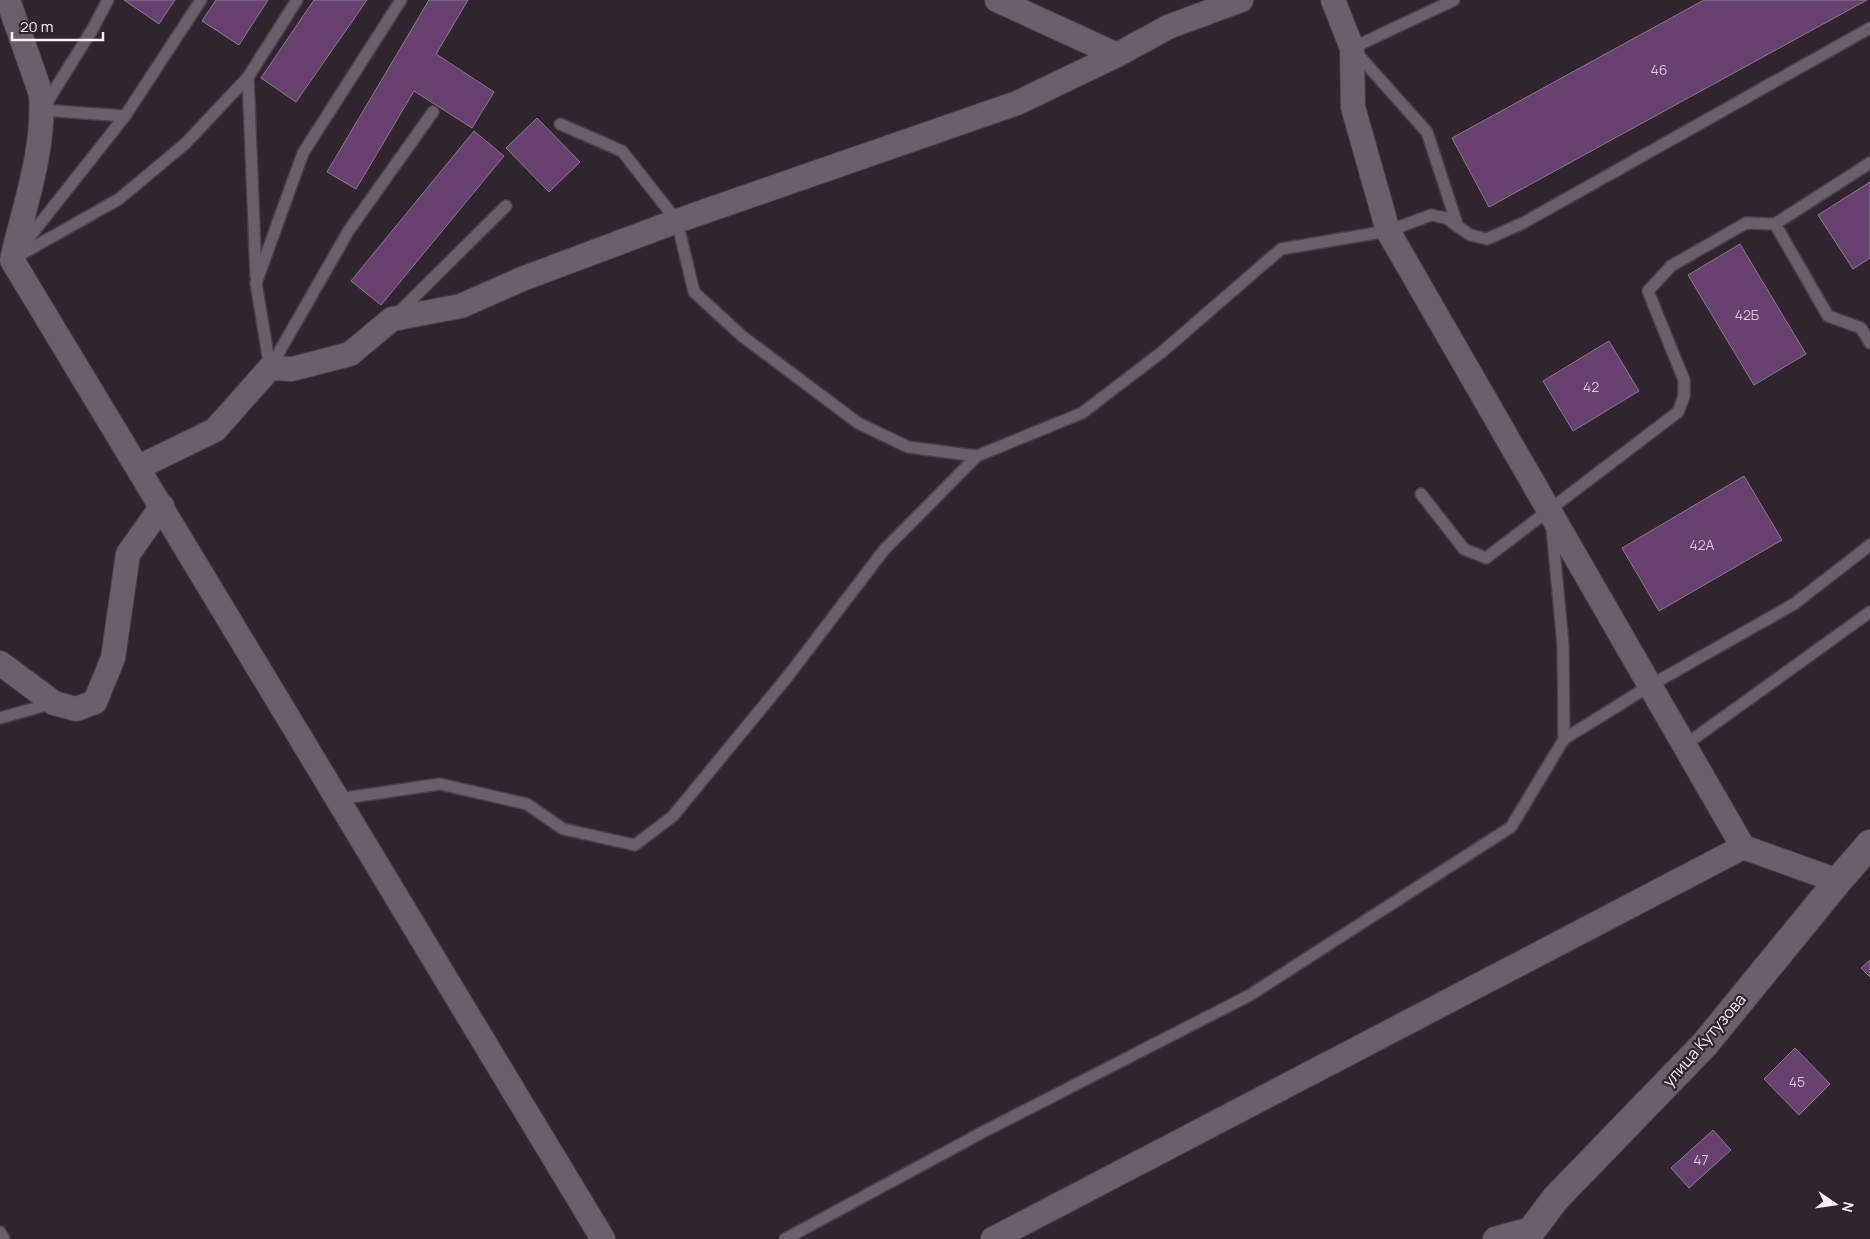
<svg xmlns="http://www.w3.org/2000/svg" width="1870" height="1239" font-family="Manrope,sans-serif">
  <rect width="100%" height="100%" fill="#30242e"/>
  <!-- building -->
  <path fill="#684171" stroke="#897d8c" d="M124,0H175L159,24Z
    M216,0H268L239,45L202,21Z
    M314,0H367L296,102L261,78Z
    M429,0H468L436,54L494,92L472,128L414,91L356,189L327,172Z
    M1704,0H1867L1489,207L1452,138Z
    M537,118L580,162L549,192L506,148Z
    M474,131L504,156L381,305L351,281Z
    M1870,182V258L1853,269L1818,215Z
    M1740,244L1806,354L1754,385L1688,275Z
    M1609,341L1639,391L1573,431L1543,381Z
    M1744,476L1782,540L1659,611L1622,548Z
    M1870,960V977L1861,968Z
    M1795,1048L1830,1084L1799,1115L1764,1079Z
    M1713,1130L1731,1150L1689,1188L1671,1168Z"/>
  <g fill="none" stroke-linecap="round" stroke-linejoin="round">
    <defs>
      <path id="service" d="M108,0L92,30L42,110L125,116
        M1454,0L1352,48L1427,132L1458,227
        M560,124L622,151L677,221L694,292L742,336L858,423L908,447L977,456L1082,413L1162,352L1281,249L1388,231L1431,215L1446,218L1470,235L1487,239L1523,223L1870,28
        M1775,224L1870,163
        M20,249L125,116L201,0
        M18,256L119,199L186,143L248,77
        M256,276L248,77L297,0
        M397,314L506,206
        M270,368L256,283L303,153L401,0
        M270,368L349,230L433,112
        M1421,494L1464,549L1486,558L1678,412L1684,396V380L1648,291L1671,266L1746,223L1775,224L1828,316L1861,328L1870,343
        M0,718L54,703
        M1564,739L1651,685L1794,604L1870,545
        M1685,745L1870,612
        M338,799L440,784L527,804L563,829L635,845L673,816L788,676L884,550L977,456
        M0,1232L4,1239
        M785,1239L983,1132L1250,995L1511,827L1564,739L1563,645L1552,528"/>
      <path id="minor" d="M8,0L41,94C45,151 24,206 12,260L603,1239
        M997,0L1117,55
        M1333,0L1352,48L1353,107L1388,231L1743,847
        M139,467L215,430L270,368L292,369L350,354L392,319L461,306L522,279L677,221L1017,103L1117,55L1168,27L1241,0
        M0,663L54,703L76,709L95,702L113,658L128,554L162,506
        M993,1239L1743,847L1838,881
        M1495,1239L1531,1229"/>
      <path id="tertiary" d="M1525,1239L1556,1198L1705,1044L1838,881L1870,844"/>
    </defs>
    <!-- service casing -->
    <use href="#service" stroke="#493f49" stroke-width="14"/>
    <!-- minor casing -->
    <use href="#minor" stroke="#493f49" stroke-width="26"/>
    <!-- tertiary casing -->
    <use href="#tertiary" stroke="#493f49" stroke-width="30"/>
    <!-- service -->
    <use href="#service" stroke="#6c5e6a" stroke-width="11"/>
    <!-- minor -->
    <use href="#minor" stroke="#6c5e6a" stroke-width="24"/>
    <!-- tertiary -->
    <use href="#tertiary" stroke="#6c5e6a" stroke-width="28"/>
  </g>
  <g text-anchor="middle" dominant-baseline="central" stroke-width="4.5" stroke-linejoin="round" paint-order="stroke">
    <!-- number labels -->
    <g font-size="14" fill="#d6c6d7">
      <text x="1659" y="69">46</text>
      <text x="1747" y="314">42Б</text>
      <text x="1591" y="386">42</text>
      <text x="1702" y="544">42А</text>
      <text x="1797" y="1081">45</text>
      <text x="1701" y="1159">47</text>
    </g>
    <!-- street labels -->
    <g font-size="16" fill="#faf2f9" stroke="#30242e">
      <text transform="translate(1704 1040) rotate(-49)">улица Кутузова</text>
    </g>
  </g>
  <!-- north arrow -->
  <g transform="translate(1835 1204) rotate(103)" stroke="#30242e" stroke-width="4" paint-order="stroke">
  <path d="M0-4L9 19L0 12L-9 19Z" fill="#faf2f9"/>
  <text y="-8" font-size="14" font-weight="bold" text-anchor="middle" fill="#faf2f9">N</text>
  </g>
  <!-- scale -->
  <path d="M12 32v8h91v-8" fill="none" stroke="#faf2f9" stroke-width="2.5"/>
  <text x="20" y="32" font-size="15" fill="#faf2f9" stroke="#30242e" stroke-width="4" paint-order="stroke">20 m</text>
</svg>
